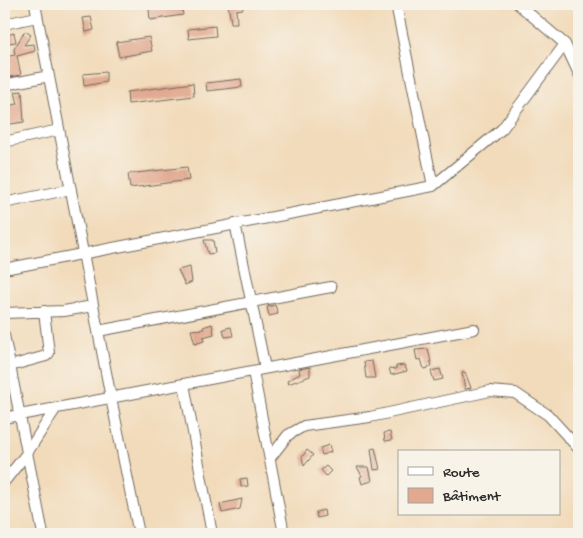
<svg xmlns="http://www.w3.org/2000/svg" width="583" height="538" font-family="'Gochi Hand',sans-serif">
  <rect width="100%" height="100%" fill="#f7f3e8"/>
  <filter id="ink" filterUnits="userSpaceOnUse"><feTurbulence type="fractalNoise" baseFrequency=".02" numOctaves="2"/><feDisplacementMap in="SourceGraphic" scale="10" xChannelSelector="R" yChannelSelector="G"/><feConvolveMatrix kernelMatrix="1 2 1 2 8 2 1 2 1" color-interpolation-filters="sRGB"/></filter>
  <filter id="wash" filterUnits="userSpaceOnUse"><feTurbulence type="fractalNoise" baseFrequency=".0096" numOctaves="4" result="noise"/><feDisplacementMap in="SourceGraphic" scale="20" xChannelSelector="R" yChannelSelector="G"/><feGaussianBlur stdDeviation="1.12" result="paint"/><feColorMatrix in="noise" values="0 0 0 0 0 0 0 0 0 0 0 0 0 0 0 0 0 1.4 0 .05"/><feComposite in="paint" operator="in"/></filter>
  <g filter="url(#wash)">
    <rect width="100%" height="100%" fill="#f2dbbb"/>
    <g id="blocks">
      <!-- building -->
      <path fill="#e1a98f" d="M181,4L183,15L150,20L149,9Z
        M228,4H242L243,9L236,10L237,23H231Z
        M91,17L94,30L86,32L83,18Z
        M215,26L216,36L189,39L188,29Z
        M25,31L31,35L24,45L34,44L35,51L17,56L21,75L4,78V57L15,55L14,49Z
        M14,33L16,42L9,43L7,35Z
        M149,37L152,51L119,57L116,42Z
        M106,72V82L84,86L83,74Z
        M241,79L242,87L207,91L206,83Z
        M193,83L194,96L128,104L127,92Z
        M22,91L24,122L4,125V106L18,104L15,92Z
        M187,167L189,180L130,188L128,174Z
        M204,240H213L215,253L208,254Z
        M190,267L192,282L185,285L178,270Z
        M275,305L278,314L269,316L267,307Z
        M212,324L214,334L203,337L204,341L195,344L191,330L204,329L203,327Z
        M231,327L233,336L225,337L223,329Z
        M428,349L432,367L424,369L421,359L417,360L415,350Z
        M372,361L375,378H366L364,362Z
        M404,365L407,371L391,375L389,368L396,369V366Z
        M310,367V376L288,384L287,381L300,374L299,369Z
        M440,369L443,379L434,381L431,371Z
        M465,372L471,388L465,389L462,373Z
        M390,432L392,440L385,441L384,433Z
        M329,445L331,452L322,455L320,448Z
        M375,448L380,469L374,470L371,449Z
        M307,450L313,455L304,466L302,457Z
        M326,466L331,471L326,476L321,470Z
        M357,467H369L372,481L362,484L360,477L362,476Z
        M247,478L248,486L241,487L240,479Z
        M242,499L240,509L222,513L220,504Z
        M324,510L325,516L317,518L316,512Z"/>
    </g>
  </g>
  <g filter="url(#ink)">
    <use href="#blocks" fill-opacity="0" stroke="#71695d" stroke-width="1"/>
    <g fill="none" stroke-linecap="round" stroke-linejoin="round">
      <defs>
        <path id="minor" d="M35,4L111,398L139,534
          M396,4L433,186
          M518,4L565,44L579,74
          M4,24L37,17
          M4,85L49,76
          M4,142L59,130
          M4,203L71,189
          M235,223L265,368
          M4,269L433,186L502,129L565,44
          M4,313L64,311L93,306
          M98,331L331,287
          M4,335L43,534
          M10,366L46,356L49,353L44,311
          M253,371L284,534
          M184,384L212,534
          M4,418L474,329
          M270,458L288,435L304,426L370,417L490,391L515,393L548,415L579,449
          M4,482L27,453L56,408"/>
      </defs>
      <!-- minor casing -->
      <use href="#minor" stroke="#71695d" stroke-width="12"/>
      <!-- minor -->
      <use href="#minor" stroke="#fff" stroke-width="10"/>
    </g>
  </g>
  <!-- margin -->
  <rect width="583" height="538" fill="none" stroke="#f7f3e8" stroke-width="20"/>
  <!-- legend -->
  <rect x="398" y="450" width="162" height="65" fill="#f7f3e8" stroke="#a5a39c"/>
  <rect x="408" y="467" width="25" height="8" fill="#ffffff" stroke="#a5a39c"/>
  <text x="443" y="476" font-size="15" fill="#2b2b2b">Route</text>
  <rect x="408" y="488" width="25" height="15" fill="#e1a98f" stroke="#a5a39c"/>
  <text x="443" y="500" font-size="15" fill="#2b2b2b">Bâtiment</text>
</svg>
